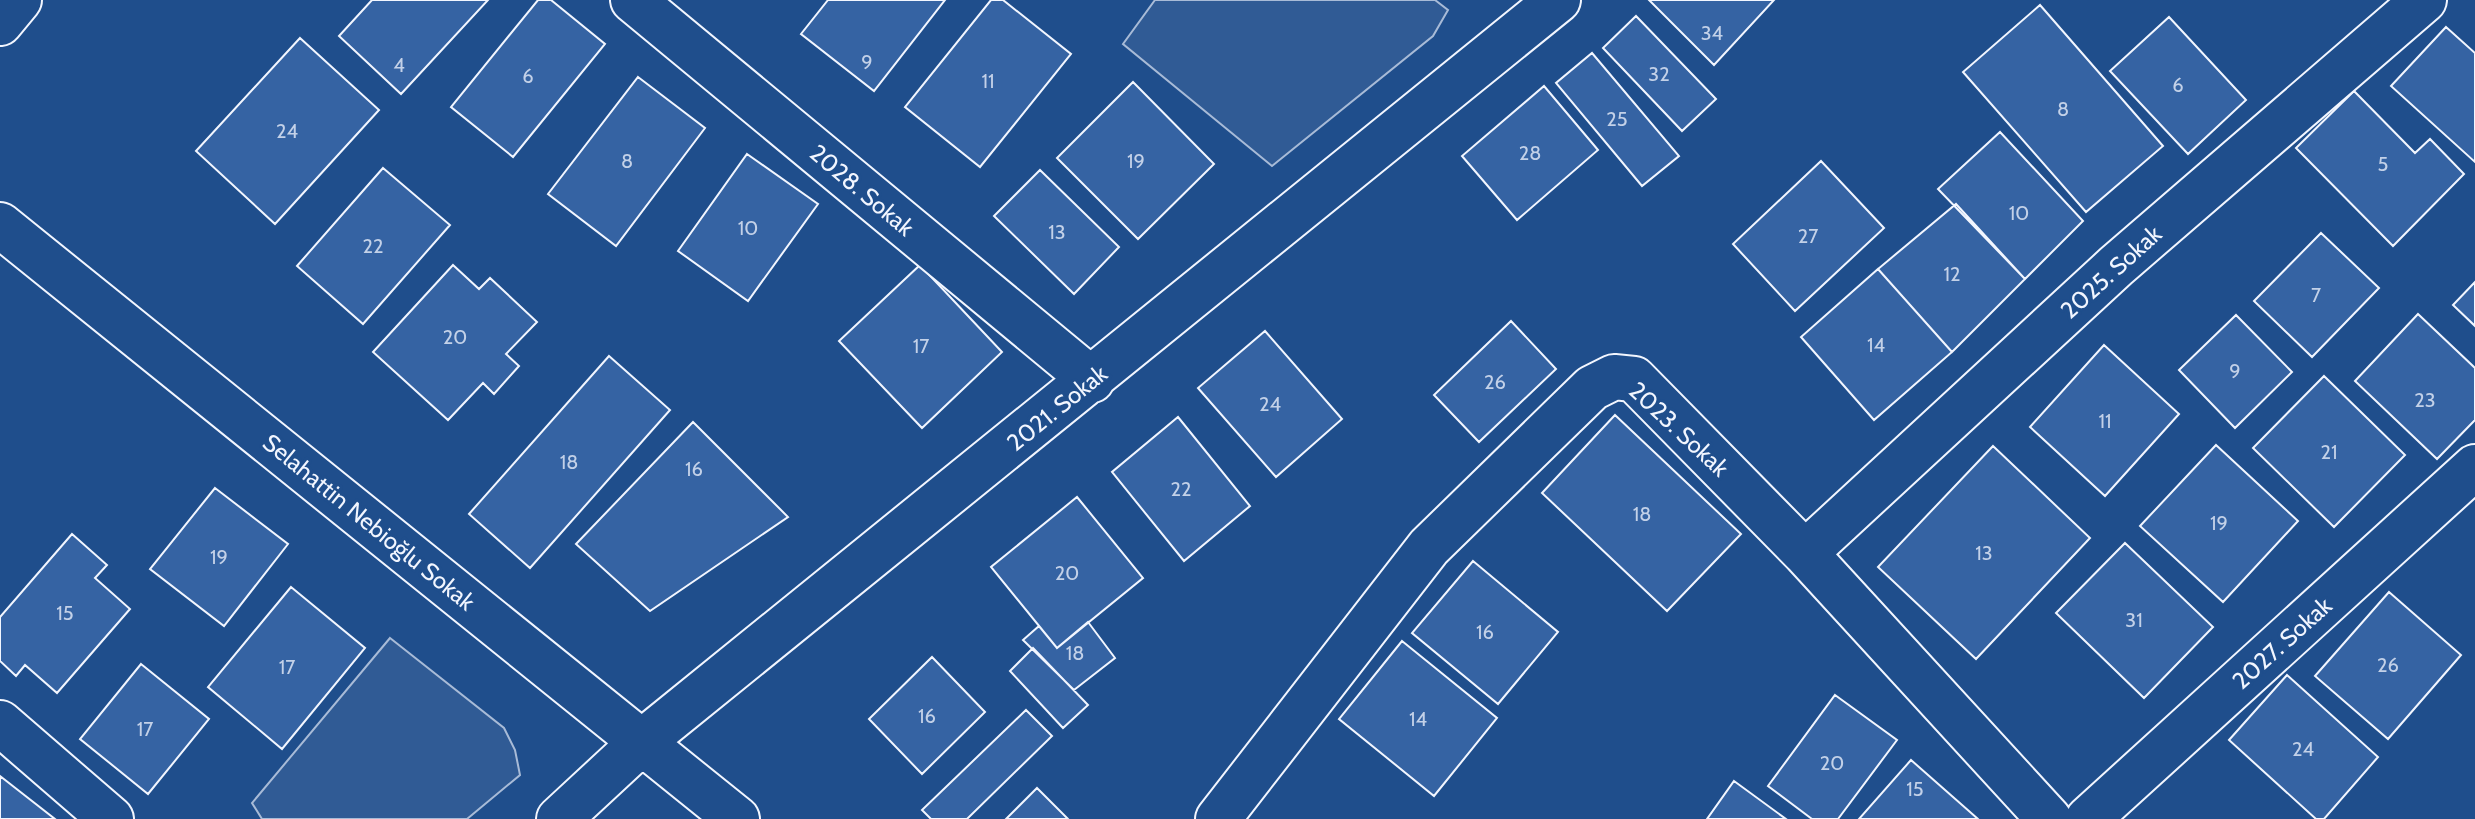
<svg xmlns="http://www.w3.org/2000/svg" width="2475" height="819" font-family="Cabin,sans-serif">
  <rect width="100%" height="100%" fill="#1f4e8c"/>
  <!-- green -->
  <path fill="#305b95" stroke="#a8bbd7" stroke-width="2" d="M1155,0H1435L1448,10L1433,36L1272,166L1123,44Z
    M390,638L504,728L515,750L520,775L467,819H262L252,803Z"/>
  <!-- building -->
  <path fill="#3563a3" stroke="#f2f6ff" stroke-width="2" d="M372,0H488L401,94L339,36Z
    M538,0H551L605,44L513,157L451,107Z
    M828,0H945L874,91L801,34Z
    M991,0H1003L1071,54L980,167L905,107Z
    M1649,0H1774L1714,65Z
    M2040,5L2163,146L2086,212L1963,72Z
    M1636,16L1716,99L1682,131L1603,48Z
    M2169,17L2246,100L2188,154L2110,71Z
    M2446,27L2475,53V162L2391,86Z
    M300,38L379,110L275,224L196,151Z
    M1592,53L1679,156L1642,186L1556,83Z
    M638,77L705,128L616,246L548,194Z
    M1133,82L1214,164L1138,239L1057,158Z
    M1544,86L1598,150L1517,220L1462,156Z
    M2354,91L2415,153L2430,139L2464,174L2393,246L2296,148Z
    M2000,132L2083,221L2025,279L1938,189Z
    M747,154L818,204L748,301L678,251Z
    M1821,161L1884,228L1795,311L1733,244Z
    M383,168L450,225L363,324L297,266Z
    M1040,170L1119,247L1074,294L994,216Z
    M1956,204L2025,279L1952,352L1878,269Z
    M2321,233L2379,288L2312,357L2254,301Z
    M453,265L479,289L490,278L537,322L506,354L519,366L494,394L483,383L448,420L373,352Z
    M920,265L1002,352L922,428L839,341Z
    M1878,269L1952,352L1874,420L1801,337Z
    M2475,282V326L2453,305Z
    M2418,314L2475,368V420L2437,459L2355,381Z
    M2236,315L2292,372L2235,428L2179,370Z
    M1511,321L1556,369L1479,442L1434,395Z
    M1265,331L1342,419L1276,477L1198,388Z
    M2104,345L2179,414L2105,496L2030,427Z
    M609,356L670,410L530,568L469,514Z
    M2324,376L2405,455L2334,527L2253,448Z
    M1615,415L1741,534L1667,611L1542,493Z
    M1178,417L1250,506L1184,561L1112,472Z
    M693,422L788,517L650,611L576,544Z
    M2216,445L2298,521L2223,602L2140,526Z
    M1993,446L2090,538L1976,659L1878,567Z
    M215,488L288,544L224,626L150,569Z
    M1077,497L1143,578L1057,648L991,567Z
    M72,534L107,565L95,578L130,609L57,693L25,665L16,676L0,661V617Z
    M2125,543L2213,627L2144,698L2056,613Z
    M1473,561L1558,632L1498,704L1412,633Z
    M291,587L365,648L282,749L208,687Z
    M2389,592L2461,655L2388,739L2315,676Z
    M1088,622L1115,658L1074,690L1023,640L1039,626L1057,648Z
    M1402,641L1497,718L1434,796L1339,719Z
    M1033,648L1088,705L1063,728L1010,671Z
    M932,657L985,712L922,774L869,719Z
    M141,664L209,719L148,794L80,739Z
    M2287,675L2378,757L2324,819H2316L2229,740Z
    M1835,695L1897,740L1838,819H1812L1768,786Z
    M1026,710L1052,736L967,819H931L922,810Z
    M1911,760L1978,819H1859Z
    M0,776L55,819H0Z
    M1734,781L1786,819H1707Z
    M1037,788L1068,819H1006Z"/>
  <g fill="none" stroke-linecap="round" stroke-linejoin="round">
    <defs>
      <path id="minor" d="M633,0L1092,380
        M0,23L19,0
        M0,225L737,819
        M1805,553L2116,266L2424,0
        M0,723L111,819
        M559,819L642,742L1558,0
        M1218,819L1429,547L1592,388L1614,377L1634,379L1805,553L2049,819
        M2088,819L2475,467"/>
    </defs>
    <!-- minor casing -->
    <use href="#minor" stroke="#f2f6ff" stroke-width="48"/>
    <!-- minor -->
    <use href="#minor" stroke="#1f4e8c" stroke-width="44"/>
  </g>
  <g text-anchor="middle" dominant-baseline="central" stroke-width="6" stroke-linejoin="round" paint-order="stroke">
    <!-- number labels -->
    <g font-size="20" fill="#c3d1e8">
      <text x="1712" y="33">34</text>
      <text x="867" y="62">9</text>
      <text x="399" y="65">4</text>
      <text x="1659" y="74">32</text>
      <text x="528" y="76">6</text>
      <text x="988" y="81">11</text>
      <text x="2178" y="85">6</text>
      <text x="2063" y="109">8</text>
      <text x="1617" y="119">25</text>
      <text x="287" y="131">24</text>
      <text x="1530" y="153">28</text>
      <text x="627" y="161">8</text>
      <text x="1136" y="161">19</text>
      <text x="2383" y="164">5</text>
      <text x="2019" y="213">10</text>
      <text x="748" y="228">10</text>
      <text x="1057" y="232">13</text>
      <text x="1808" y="236">27</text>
      <text x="373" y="246">22</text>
      <text x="1952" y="274">12</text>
      <text x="2316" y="295">7</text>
      <text x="455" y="337">20</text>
      <text x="1876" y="345">14</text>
      <text x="921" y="346">17</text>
      <text x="2235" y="371">9</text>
      <text x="1495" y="382">26</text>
      <text x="2425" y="400">23</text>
      <text x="1270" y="404">24</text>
      <text x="2105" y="421">11</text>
      <text x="2329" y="452">21</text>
      <text x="569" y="462">18</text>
      <text x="694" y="469">16</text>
      <text x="1181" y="489">22</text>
      <text x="1642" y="514">18</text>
      <text x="2219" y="523">19</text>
      <text x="1984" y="553">13</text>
      <text x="219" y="557">19</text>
      <text x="1067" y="573">20</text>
      <text x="65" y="613">15</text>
      <text x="2134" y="620">31</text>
      <text x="1485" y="632">16</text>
      <text x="1075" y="653">18</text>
      <text x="2388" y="665">26</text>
      <text x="287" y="667">17</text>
      <text x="927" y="716">16</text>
      <text x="1418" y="719">14</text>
      <text x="145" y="729">17</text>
      <text x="2303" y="749">24</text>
      <text x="1832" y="763">20</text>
      <text x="1915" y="789">15</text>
    </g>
    <!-- street labels -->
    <g font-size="24" fill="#f2f6ff" stroke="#1f4e8c">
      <text transform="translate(862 190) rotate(40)">2028. Sokak</text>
      <text transform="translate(2111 272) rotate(-42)">2025. Sokak</text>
      <text transform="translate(1057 408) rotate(-39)">2021. Sokak</text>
      <text transform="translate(1679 429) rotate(43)">2023. Sokak</text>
      <text transform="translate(369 522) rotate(39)">Selahattin Nebioğlu Sokak</text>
      <text transform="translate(2282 643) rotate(-42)">2027. Sokak</text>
    </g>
  </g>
</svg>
